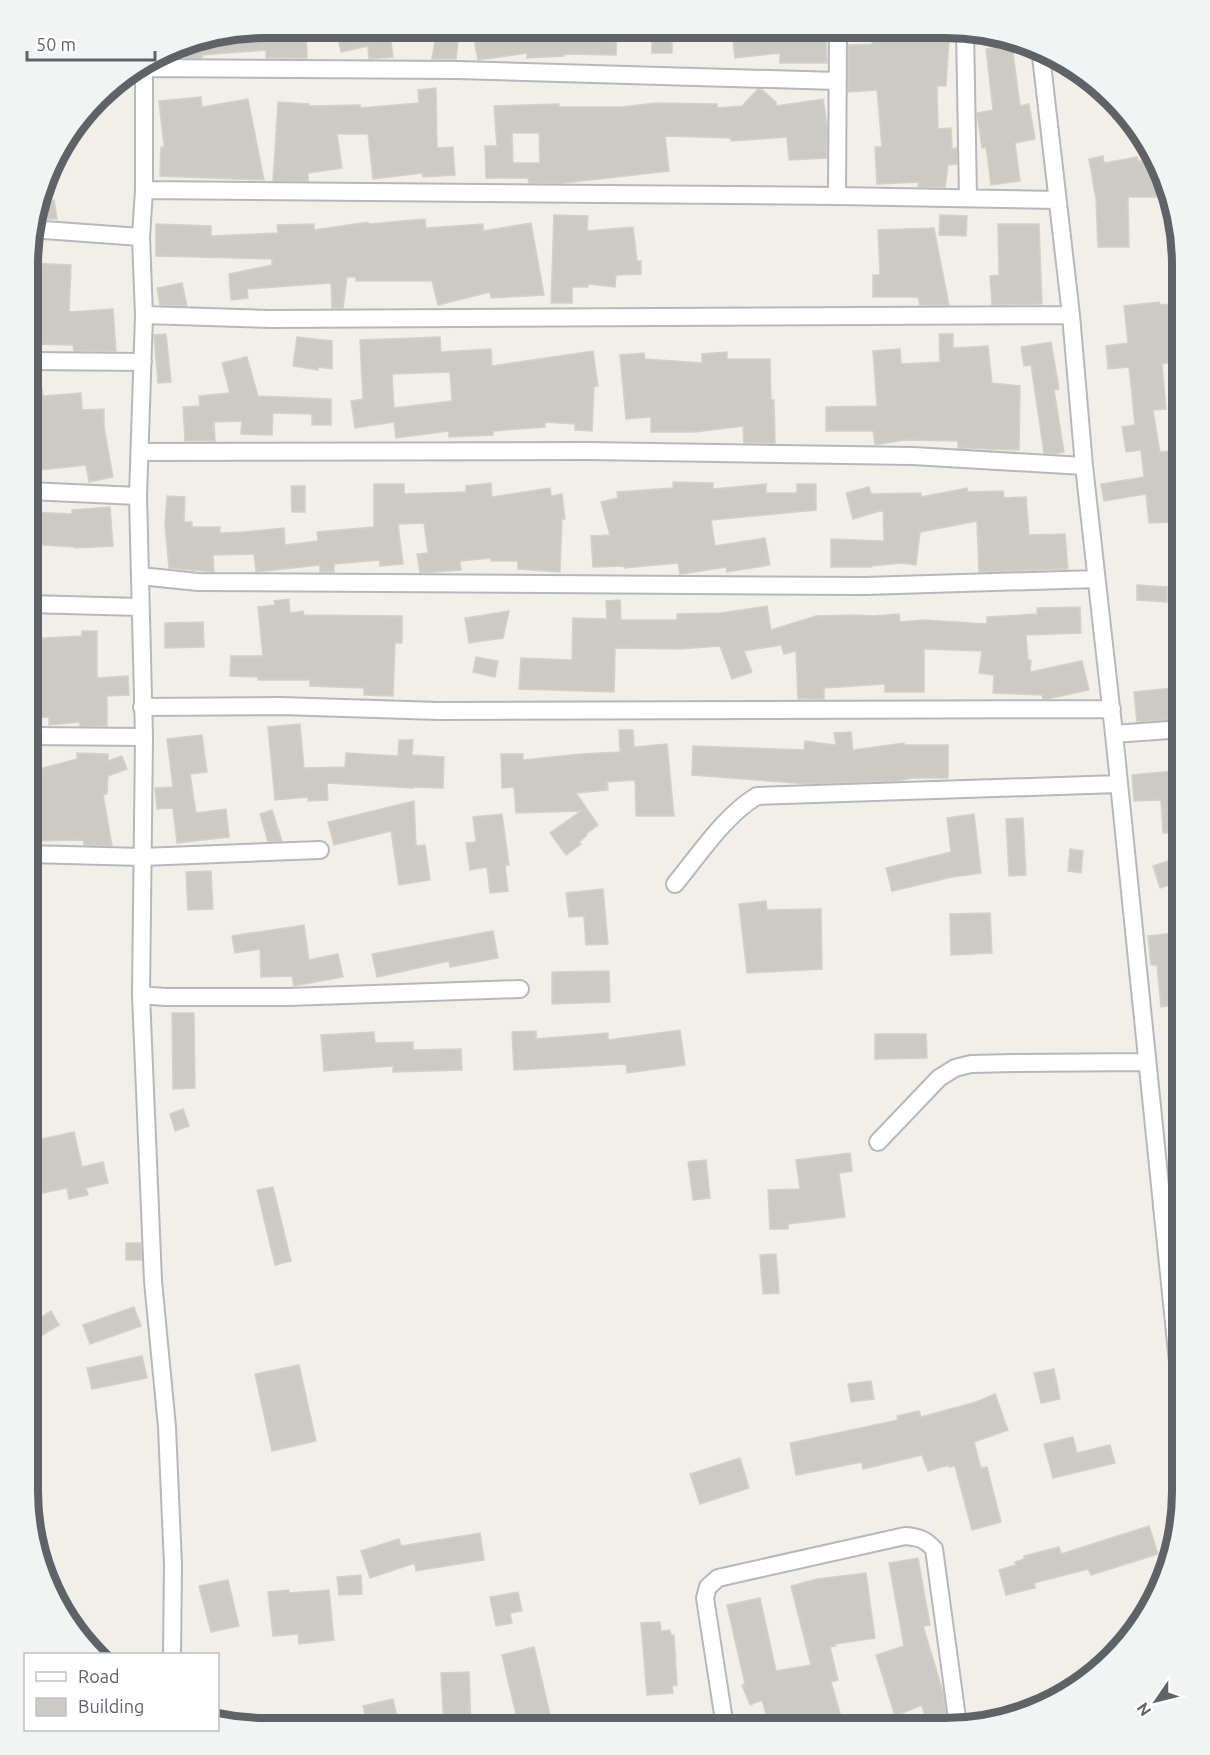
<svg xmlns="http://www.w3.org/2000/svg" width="1210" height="1755" font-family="Ubuntu,sans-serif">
  <rect width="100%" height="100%" fill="#f1efe8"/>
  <!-- building -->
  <path fill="#cccac5" stroke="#d6d1c6" stroke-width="1.5" fill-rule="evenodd" d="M264,27H306L307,58H266V50L202,55L203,57L197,58H178L176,47L188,40Z
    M344,27H389L393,57L369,59L368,46L341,52L336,29Z
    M437,28H460L456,59H432Z
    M487,28H508L509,30L617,28L616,55L564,54V56L527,58V53L478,60L472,30Z
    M652,28H672V53H652Z
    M746,28H772V34H826L827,63H780V53L735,58L732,30Z
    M872,33L949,39L946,86H937L938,129L951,128L952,149L957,148V164L948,165L945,187H918L919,182L877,184L875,147H882L877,90L848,92V45L872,44Z
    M992,33L1011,38L1020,106L1029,104L1035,139L1015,143L1020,181L991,185L986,147L982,148L977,113L993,110L986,49L993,48Z
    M436,88L437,148L453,147L455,175L423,177L422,173L373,179L368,134H337L342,168L308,173V181H273L278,102L309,104V106L360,105V108L419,103L418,90Z
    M758,89H761L776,102V106L823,99L827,126V158L789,160L787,137L731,141V138L665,136L669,171L563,183H529L528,178H486L485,146H497L494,106L559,104V107H622L656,103L717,104V108L742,106ZM512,133H539L540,163H513Z
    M201,97L202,107L248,99L264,180L160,176L161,147H164L159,101Z
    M1103,156L1104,163L1137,157L1138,161H1159L1167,197H1128L1129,247H1098L1096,199L1089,159Z
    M54,200L57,219H34L40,202Z
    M554,215L588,216L587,231L633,227L637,261H641V274L616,275L615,287L588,284V287H572V303H551Z
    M940,215L967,216L966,236L939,235Z
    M425,219L426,228L483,224V231L531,223L544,295L491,298L490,292L438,305L432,281H356V277H347L343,308H332L331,283L247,289L248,298L231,300L229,274L272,265V259L156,256V224L211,226V236L278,233L277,225L314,224V230L368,222L369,224Z
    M998,224H1039L1042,304L992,305L990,276L999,275Z
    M934,228L949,305H920L918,297H873V275H880L878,230Z
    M29,263L71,265L69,312L113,309L116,351H74L73,345L29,344L31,294H29Z
    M182,283L187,306L160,305L157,288Z
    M1159,302L1160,305L1183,303V360L1162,364L1166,409L1153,410L1160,452L1168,451L1169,455L1183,453V487L1172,488L1173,492H1171L1173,522L1149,523L1146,494L1104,501L1101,484L1144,477L1141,450L1126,452L1122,427L1135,425L1129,367L1108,369L1106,346L1128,343L1124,306Z
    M166,334L171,382L158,383L154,335Z
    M939,334H953V348L988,346L992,383L1020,386L1019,450L958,448V441L904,440L875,445L873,431H826V407L877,406L873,351L900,349L901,364L940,362Z
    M297,337L332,341V369L318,367V370L293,366Z
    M440,337L441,352L491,349L492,366L593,351L598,386H594L592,431L575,430V424L545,422V427L493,431V435L449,437V431L396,438L394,422L355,428L351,401L363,399L360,340ZM450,372L452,401L394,408L392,374Z
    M1051,342L1059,389L1054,390L1064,452L1053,454L1044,453L1031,365L1024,366L1021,347Z
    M727,352V359H770L771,400H774L775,443H744L743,426L695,432H651V417L626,419L620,355L644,353L645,359L702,363V354Z
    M247,357L258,396L331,399V425H312V414L273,413L272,435L241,434L242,421L214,422L215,441H185L183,407L200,406L199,396L230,393L222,363Z
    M42,389L43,396L81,393L82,410L104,409V427L113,477L89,482L86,465L31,471L29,446V390Z
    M673,482L713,483V489L766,484V493H797V484H816V510L711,520L715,546L765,538L770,565L727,572L726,567L682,574H680L678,563L624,568V566L593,567L591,536L610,535L601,502L618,498L617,492L673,488Z
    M491,483L492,497L550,488L551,496L562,494L565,519H562L560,572L518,569V561H491V558L460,561L461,570L420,573L417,554L428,553L424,523L398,524L403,564L380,566V560L334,564V572H320V565L256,572L254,554L213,555L214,572L169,568L165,524L167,496L185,497L184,522H192V527H220V533L243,532L284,528L285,545L318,541L317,532L374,527V484H404V494L466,492V486Z
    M291,486H305V512H292Z
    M869,487L871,494L921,493V497L967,488L968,492L1003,491L1004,498L1026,497L1029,535L1065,534L1068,569L979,572L977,521L920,532L916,565L902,563L871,566V567H831V539L884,541L883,510L853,519L846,493Z
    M110,507L113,546L75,548V547L29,544V512L72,514V510Z
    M1137,585L1167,587V602L1137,600Z
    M289,599L290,613L303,611L304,615L402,616V643H395L393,696L364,695V688L310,686V680H258V677L230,676L231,656H263L258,607L275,605L274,601Z
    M620,600L621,620H677V614L721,613L767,606L771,630L816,616L853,615L873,616L899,614L900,622L924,620L987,624V617L1037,614V608L1080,607L1081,633L1026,635L1028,660H1031L1030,672L1082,661L1089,690L1047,699H1043L1042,695L993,693L994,675L979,673L982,651L924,649V692H885V684L824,688V699H798L796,651L784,654L781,645L744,651L752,672L732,679L720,646L679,649L615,648L614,692L519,689L521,658L572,660L573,618L607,619L606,601Z
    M509,611L503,638L469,643L465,618Z
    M203,622L204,647L165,648V623Z
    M82,631H97V678L128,676L129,695L107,696V726H80V722L49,725V717L31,718L28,687H30L28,639L82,636Z
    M476,657L498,661L495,677L473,672Z
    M1183,687V719L1137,722L1134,692Z
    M300,724L304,768L345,767L346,753L398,756L399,740H413L412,755L444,757L443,788L413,787V788L327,783L328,800L308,801V797L275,800L268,727Z
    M619,730H633L634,747L667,744L674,816H636L635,780L607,782L608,790L576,793L598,825L586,834L587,835L579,842L581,844L566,855L550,833L581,811L516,813L514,787L502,788L501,754H523V760L581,754L620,752Z
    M851,732L853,750L904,743V745H948V778H913L897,781L809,784L692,775L693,746L804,750L805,741L836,745L834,733Z
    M202,735L207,772L190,774L196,813L226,809L229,837L177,843L173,808L157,809L155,788L173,787L167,739Z
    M77,753L108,754V761L122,756L127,769L108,776L107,794H103L112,846L84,845L83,840L28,841V772L77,759Z
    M1183,770V833H1163L1161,800L1134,801L1132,775Z
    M414,801L416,846L425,845L430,880L399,885L391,831L334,845L328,822Z
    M272,810L282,841L268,842L260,814Z
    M502,814L509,865H505L508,891L490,893L487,867L470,870L466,843L476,842L473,817Z
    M974,814L981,873L952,877L892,891L886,868L951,852L947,818Z
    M1023,818L1026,875L1009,876L1006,819Z
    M1070,849L1083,851L1081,873L1068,871Z
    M1174,859L1182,881L1160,888L1153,866Z
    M211,871L213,909L188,910L186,872Z
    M603,889L608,944L586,945L584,916L569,917L566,893Z
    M766,901L767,910L821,909L822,969L747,973L739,904Z
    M990,913L992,953L951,955L950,914Z
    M304,925L309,960L338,954L343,977L294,986L292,976L261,977L260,949L235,953L232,936Z
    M493,931L498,958L450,967L449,961L377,977L372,954Z
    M1183,932V1004L1161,1007L1157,965H1151L1148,936Z
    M609,971L610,1002L552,1004V972Z
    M172,1013H194L195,1088L173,1089Z
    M680,1030L685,1065L627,1073L626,1064L514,1070L512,1032L536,1031V1039L608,1033V1040Z
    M374,1032L375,1043L413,1042V1050L461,1049L462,1070L393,1072V1066L324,1071L321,1035Z
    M875,1034H926L927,1058L875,1059Z
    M183,1109L189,1126L175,1131L170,1114Z
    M74,1132L82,1167L103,1162L108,1183L86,1188L88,1195L69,1199L67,1188L27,1196L28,1167L32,1166L28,1142Z
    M850,1153L852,1171L839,1173L845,1217L788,1224V1229H770L768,1190L800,1189L796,1160Z
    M706,1160L710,1198L693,1200L688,1162Z
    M273,1187L291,1261L275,1265L257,1190Z
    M126,1243H141L142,1260H126Z
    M776,1254L779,1293L763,1294L760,1255Z
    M134,1307L141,1326L90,1344L83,1325Z
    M51,1311L59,1325L41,1336L32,1323Z
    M142,1356L147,1378L92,1389L87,1368Z
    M299,1365L316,1441L272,1451L255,1374Z
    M1054,1369L1060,1399L1041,1403L1034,1373Z
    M871,1381L874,1399L851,1402L848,1384Z
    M995,1394L1008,1430L974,1442L981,1468L987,1467L1001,1522L972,1530L955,1466L949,1467V1465L928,1471L922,1455L863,1469L862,1462L796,1475L790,1443L898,1420L897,1416L919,1411L921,1417L976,1402Z
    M1073,1437L1077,1453L1110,1445L1115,1463L1053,1478L1044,1444Z
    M740,1458L749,1488L700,1504L690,1474Z
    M1149,1526L1158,1554L1091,1575L1088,1569L1034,1583L1035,1588L1006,1595L999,1570L1016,1565L1015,1562L1024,1559V1556L1059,1547L1061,1554Z
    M480,1533L484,1560L416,1571L415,1563L370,1578L361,1551L399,1539L401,1546Z
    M918,1558L930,1625L923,1626L943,1692L948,1726L940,1728H928L922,1705L895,1716L876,1655L904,1646L889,1563Z
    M866,1573L875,1638L835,1644L836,1646L830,1647L838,1680L831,1682L844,1728H770L762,1700L750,1705L742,1685L745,1684L727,1605L760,1598L776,1671L811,1665L791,1586L817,1579Z
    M361,1575L362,1594L339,1595L337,1577Z
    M228,1580L239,1626L211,1632L199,1586Z
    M289,1590V1593L329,1590L334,1640L299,1644L298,1634L273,1636L268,1592Z
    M518,1592L522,1611L510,1613L512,1623L496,1626L490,1597Z
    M660,1622L661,1631L670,1630L671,1635H674L677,1685L672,1686L673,1693L647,1695L641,1623Z
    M534,1647L553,1727H519L502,1655Z
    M469,1672L471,1727H444L441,1673Z
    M393,1699L399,1726H368L363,1706Z"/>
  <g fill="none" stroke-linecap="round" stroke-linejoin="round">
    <defs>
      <path id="minor" d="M965,29L968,198
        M1040,47L1071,315L1084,466L1114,734L1183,1411
        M144,65V190L141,237L144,315L138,496L144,737L141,995L153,1281L167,1427L173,1565L172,1654
        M144,68L457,70L837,81
        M144,190L837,196L1057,200
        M837,196L838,29
        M30,229L141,237
        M144,315L271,319L1071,315
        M29,361L143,362
        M140,452L589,451L913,456L1084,466
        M29,491L138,496
        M140,576L198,582L865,586L1096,579
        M28,604L140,607
        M142,707L280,706L439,711L1112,709
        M1114,734L1183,729
        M28,736L144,737
        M28,854L142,857L320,850
        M675,884C699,855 725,815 757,796L1118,784
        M141,995L165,997H288L520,989
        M878,1142L939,1078L955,1068L971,1064L1014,1063L1147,1062
        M1162,1208L1183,1206
        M725,1727L705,1598L708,1587L718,1578L905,1536C918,1537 925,1539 934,1549L958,1725"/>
    </defs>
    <!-- minor casing -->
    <use href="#minor" stroke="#b5b8bc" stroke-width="20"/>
    <!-- minor -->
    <use href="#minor" stroke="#fff" stroke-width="16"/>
  </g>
  <!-- crop -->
  <path d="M0 0H1210V1755H0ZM265 38H945A227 227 0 0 1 1172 265V1491A227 227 0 0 1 945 1718H265A227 227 0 0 1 38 1491V265A227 227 0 0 1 265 38Z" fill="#f2f3f3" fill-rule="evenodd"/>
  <path fill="none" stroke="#5f6368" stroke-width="8" d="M265 38H945A227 227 0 0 1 1172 265V1491A227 227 0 0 1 945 1718H265A227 227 0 0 1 38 1491V265A227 227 0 0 1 265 38Z"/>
  <!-- legend -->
  <rect x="24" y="1653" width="195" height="78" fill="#ffffff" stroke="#bfc1c3" stroke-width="1.5"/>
  <rect x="36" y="1672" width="30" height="9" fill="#ffffff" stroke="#bfc1c3" stroke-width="1.5"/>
  <text x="78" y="1683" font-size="18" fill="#5f6368">Road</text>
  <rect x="36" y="1698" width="30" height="18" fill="#cccac5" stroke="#bfc1c3" stroke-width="1.5"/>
  <text x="78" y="1713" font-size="18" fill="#5f6368">Building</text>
  <!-- north arrow -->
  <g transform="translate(1156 1701) rotate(235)" stroke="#ffffff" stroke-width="4.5" paint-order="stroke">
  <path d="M0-4.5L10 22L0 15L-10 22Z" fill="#5f6368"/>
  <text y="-9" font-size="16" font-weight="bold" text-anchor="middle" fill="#5f6368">N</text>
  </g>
  <!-- scale -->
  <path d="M27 51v9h128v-9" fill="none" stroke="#5f6368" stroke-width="3"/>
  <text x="36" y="51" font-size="18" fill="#5f6368" stroke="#ffffff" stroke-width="4.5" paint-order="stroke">50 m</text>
</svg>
